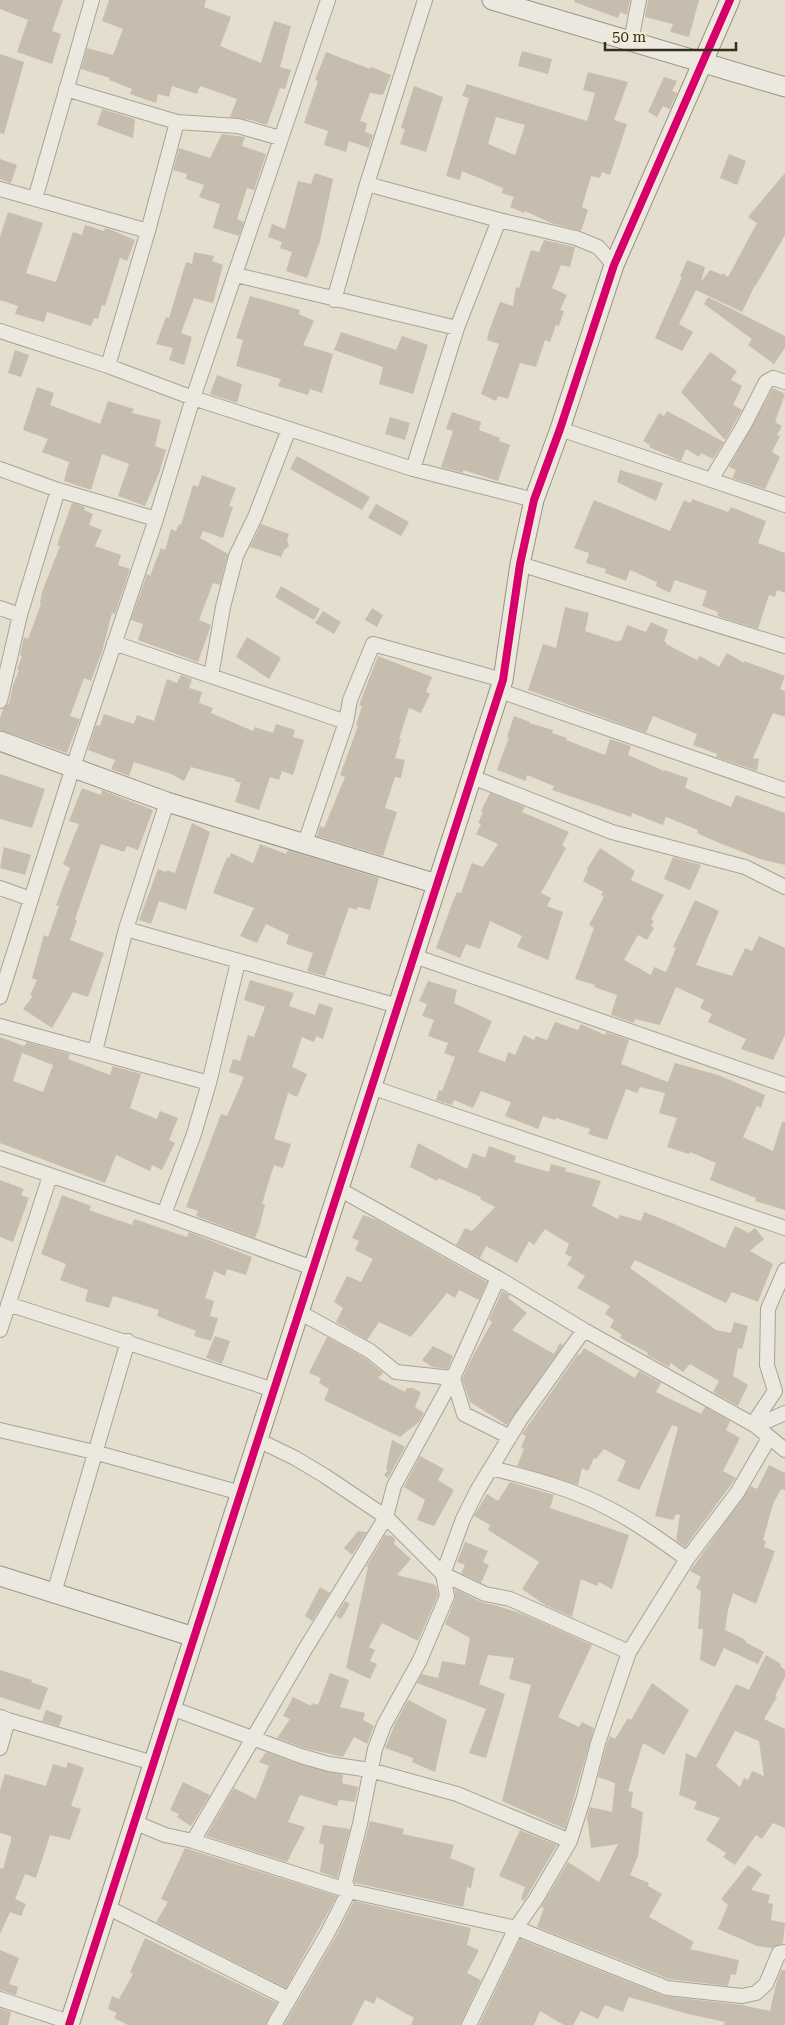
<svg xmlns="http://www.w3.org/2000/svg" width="785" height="2025" font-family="'Roboto Serif',serif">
  <rect width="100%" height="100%" fill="#e3dece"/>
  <!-- building -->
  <path fill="#c6bdaf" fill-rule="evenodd" d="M0,0H63L52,31L61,34L52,64L17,52L28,20L0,9Z
    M109,0H206L204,7L231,17L220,46L261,63L274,21L291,26L280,67L291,70L285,89L280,88L267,125L251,120L230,117L237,99L200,86L197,94L172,86L169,97L158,94L156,103L130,94L132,89L109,80L110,78L81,69L87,48L113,55L123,29L102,21Z
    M575,0H630L627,15L620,12L618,18L574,2Z
    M648,0H699L689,37L670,32L673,24L645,17Z
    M522,51L552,59L548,74L518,66Z
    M326,52L370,69L371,67L391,75L383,95L370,93L360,121L367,123L365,132L373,135L369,148L349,141L346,152L324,145L328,131L304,123L318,81L315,80Z
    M0,54L24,62L4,134L0,133Z
    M588,72L628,82L614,120L627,124L610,175L602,172L600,178L591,176L582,207L588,210L581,231L551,223L525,211L524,213L510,207L514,197L502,193L503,188L462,171L460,180L446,176L469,98L462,96L467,84L587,121L595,93L583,90ZM496,117L525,125L515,155L488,144Z
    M664,77L677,81L672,91L677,93L670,109L663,106L657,117L648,112Z
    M414,86L443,97L426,152L400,144L405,129L401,128Z
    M102,109L135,119L133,138L97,125Z
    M222,134L245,137L242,146L266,154L254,190L247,188L237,219L244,222L239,236L213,228L220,204L199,197L204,185L186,179L187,174L173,170L179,148L210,158Z
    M729,154L746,161L737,185L720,178Z
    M0,159L17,165L11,183L0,179Z
    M315,173L333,179L320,241L307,278L286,271L292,252L280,248L282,242L268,237L272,224L285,229L298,181L311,184Z
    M785,173V235L756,285H755L742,312L696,290L679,324L693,332L682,351L655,338L682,277H680L687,260L705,267L701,282L710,270L722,275L723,273L728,277L757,223L748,217Z
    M8,212L43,223L26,273L56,282L73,232L82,235L85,225L104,231L105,228L109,229L135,240L127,261L120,258L105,306L102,305L98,319L94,318L91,326L47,312L44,322L15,314L18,306L0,300V237Z
    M544,240L575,247L570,267L561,265L552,288L567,295L560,310L564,311L559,326L556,325L550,342L545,340L536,367L520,363L508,399L498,396L496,401L481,394L499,344L487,340L489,331L500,302L513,306L516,287L519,288L531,250L539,252Z
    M194,252L214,256L212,261L223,265L213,303L194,298L181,333L192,337L184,365L169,360L173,348L156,344L166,317L169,318L186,262L192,264Z
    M250,296L300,310L299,314L314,321L303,345L333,354L322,393L310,389L308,395L278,386L281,379L236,366L243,340L236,338Z
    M708,297L785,336V348L774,364L748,345L752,339L704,304Z
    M341,332L396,350L402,336L428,345L413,394L379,384L383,367L334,350Z
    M15,350L29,355L21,377L8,373Z
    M710,352L737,371L731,380L742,386L733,405L742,410L725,440L681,392Z
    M217,375L242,384L237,403L210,394Z
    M37,387L54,393L50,405L100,424L108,401L134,409L132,413L161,420L155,446L166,450L159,473L145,506L118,496L129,464L102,454L91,490L64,481L69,462L42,452L48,439L23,430Z
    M773,388L785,394L775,422L782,426L777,435L780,436L772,452L780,457L765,489L732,478L736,470L729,467Z
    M667,411L724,442L713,459L701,453L699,457L686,449L681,461L649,447L650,445L643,441L659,413L664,416Z
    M452,412L481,422L479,430L500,438L499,441L510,445L498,481L463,470V473L441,467L453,431L446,429Z
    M390,417L410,423L405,440L385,434Z
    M297,456L370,497L362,510L290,469Z
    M620,470L663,483L656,501L617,482Z
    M202,475L236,488L229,506L233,507L223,538L203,531L200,538L228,554L220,585L213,583L199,620L211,625L198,662L138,640L143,624L131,620L147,574L150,576L161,548L165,550L171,529L176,531L179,524L181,525L193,485L198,487Z
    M692,499L728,512L731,507L766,521L758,543L785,553V593L777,590L775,597L769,595L758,629L717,616L718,612L702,606L707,591L675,580L670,593L656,586L657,582L630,570L626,581L605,573L606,569L586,563L589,553L574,548L594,500L670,531L684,500L691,503Z
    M72,503L85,507L84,510L93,514L89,525L102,530L95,546L121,555L118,565L130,569L115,614L112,613L102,652L91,681L84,678L70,716L80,719L67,753L0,730V718L3,709L9,703L13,685L19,670L17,669L22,656L20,655L24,637L28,639L41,604L40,603L42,592L60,546L57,545Z
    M376,504L409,522L401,536L368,518Z
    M261,524L289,534L287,540L289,546L284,550L281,557L250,547Z
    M281,586L320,609L314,620L275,597Z
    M565,607L589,613L585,631L618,642L619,640L621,641L627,625L646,632L651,622L668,630L664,641L666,642V644L697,660L700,656L719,667L727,653L744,663V661L785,676L780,689L785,691V717L773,713L753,758L759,759L757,771L716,757L717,754L693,745L697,734L653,716L646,733L528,690L543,644L556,648Z
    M372,608L383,615L377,627L365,620Z
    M323,611L341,622L334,634L315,623Z
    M247,637L281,658L269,679L236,657Z
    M378,656L432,677L426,692L430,694L421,713L409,708L399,739H401L395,758L405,760L401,778L395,777L385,808L397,812L383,856L317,836L320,826L324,828L345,777L340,775L358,726L356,725L362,706L359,705Z
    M181,675L192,679L189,688L202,692L199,703L213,708L211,713L253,731L255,727L273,733L276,724L295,730L293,737L304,740L293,775L282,771L279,780L270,777L259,810L235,802L241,783L235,781L236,779L191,767L184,781L171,774L134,762L129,776L111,769L115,760L88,750L96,725L100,726L104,714L134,724L137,715L154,721L167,679L177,683Z
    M514,716L530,722L529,723L553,730L552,733L567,738L566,740L605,755L610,739L631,746L628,755L664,771V770L688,778L685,788L731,807L736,795L785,813V865L760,859L712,840L697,833L698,830L666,817L663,825L632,813L631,817L552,790L554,786L527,775L526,781L497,770L509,737H507Z
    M0,774L45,789L32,828L0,819Z
    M82,788L101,795L102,790L153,810L138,850L127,846L124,852L101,844L75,919L77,920L70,940L104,953L88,997L73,992L52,1028L23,1009L33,996L30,995L37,980L32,978L44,935L48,937L59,906L56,905L70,868L63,864L79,824L69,821Z
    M490,793L525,807L522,812L569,832L562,845L566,848L541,893L551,898L547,906L563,912L548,960L517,947L522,936L490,921L480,949L466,944L460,958L436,948L453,901L457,892L461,893L472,863L483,867L498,844L476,834L481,824L478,823L483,812L481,811Z
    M192,823L210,832L186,910L159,901L151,924L139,920L158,869L166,872L167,870L175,873Z
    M260,844L286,854L288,850L379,878L370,910L358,907L356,910L349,907L325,976L307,971L313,953L286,944L289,935L266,924L257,943L240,936L254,908L213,893L227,857L229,858L231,853L253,863Z
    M4,847L31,855L25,875L0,868Z
    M600,848L635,871L631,880L664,895L651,919L654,921L651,926L654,928L647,940L638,935L624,960L651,975L654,967L666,972L676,948L673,947L695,900L719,911L696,965L732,976L745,948L752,951L759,936L785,948V1035L773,1060L741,1049L746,1039L708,1022L712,1014L700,1008L704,1000L676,987L660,1025L635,1019L634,1023L611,1015L617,995L594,987L595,985L575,979L594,928L589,925L604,897L601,895L603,892L583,881L588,870L587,869Z
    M673,857L701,865L690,890L664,879Z
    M250,980L294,993L289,1006L315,1015L319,1003L333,1008L323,1039L316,1036L314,1042L302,1037L292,1067L307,1074L297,1097L288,1093L274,1139L291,1144L283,1168L274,1165L262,1204H265L260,1225L255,1238L196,1216L198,1211L186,1207L221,1114L227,1116L244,1077L229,1072L233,1059L240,1061L248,1035L254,1037L265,1007L244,1000Z
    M428,981L457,990L454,1003L492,1021L478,1052L505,1062L508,1052L515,1055L524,1035L534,1040L536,1036L547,1040L555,1022L578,1030L581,1024L605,1035L606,1032L629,1040L621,1064L668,1082L675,1063L718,1075L765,1095L761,1108L757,1106L743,1137L773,1151L782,1122H785V1210L755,1201L756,1198L710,1180L716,1163L690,1152L689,1154L667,1147L677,1118L659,1113L665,1093L640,1087L637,1093L626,1089L607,1140L588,1134L590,1129L556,1118L555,1120L543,1116L538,1129L505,1116L511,1102L481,1091L473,1108L454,1100L452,1105L436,1100L439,1090L442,1091L455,1057L444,1053L448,1043L428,1036L434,1020L422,1016L427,1004L419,1001Z
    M0,1037L24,1046L23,1048L27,1042L70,1054L68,1059L110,1075L113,1066L141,1074L130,1108L157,1119L160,1111L178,1118L169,1140L175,1143L162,1170L152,1165L150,1171L116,1155L105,1183L0,1143ZM22,1053L53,1065L43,1092L13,1081Z
    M418,1143L467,1169L473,1153L485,1158L489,1146L516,1156L514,1162L549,1172L551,1164L566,1168L565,1171L601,1181L592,1206L618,1219L620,1215L641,1221L644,1212L672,1223L725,1248L735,1226L749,1233L755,1228L764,1239L750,1251L773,1264L758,1302L732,1292L726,1303L635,1260L630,1268L716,1330L731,1333L734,1322L748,1326L742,1349L738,1348L733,1376L748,1385L738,1406L713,1392L719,1381L690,1364L683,1372L671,1363L669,1367L647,1355L648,1353L620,1338L622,1335L610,1327L614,1320L605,1314L610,1306L577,1288L585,1276L567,1265L572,1257L565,1254L569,1244L545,1229L534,1245L529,1241L517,1263L486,1246L480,1258L456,1245L465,1228L472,1231L495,1207L480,1199L481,1197L438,1178L437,1181L410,1167Z
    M0,1180L24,1189L21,1195L29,1198L13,1242L0,1237Z
    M62,1195L91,1206L89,1210L132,1225L134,1219L187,1237L189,1232L252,1257L246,1275L227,1269L225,1276L214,1271L205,1298L214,1301L210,1316L218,1318L211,1341L194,1336L196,1331L157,1316L159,1310L113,1296L109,1308L85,1301L88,1290L60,1280L66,1264L41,1254Z
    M363,1215L377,1220L487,1282L479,1300L459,1290L455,1298L447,1293L411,1337L379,1322L367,1340L336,1322L343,1308L334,1302L347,1276L361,1282L373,1259L355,1250L359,1241L352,1238Z
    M502,1291L510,1295L508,1298L527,1313L512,1330L554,1354L560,1343L563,1345L507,1425L470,1402L462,1379L474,1354L492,1322L489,1320Z
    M215,1336L230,1341L222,1364L206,1358Z
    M327,1337L365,1358L383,1373L378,1378L405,1392L407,1388H412L421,1392L415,1407L424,1413L419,1422L400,1437L324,1400L329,1389L319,1383L321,1378L309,1373Z
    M433,1346L453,1356L448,1369L432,1367L422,1360Z
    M584,1348L635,1378L639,1371L661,1383L656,1392L701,1414L705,1407L730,1421L726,1430L740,1438L723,1471L736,1478L685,1547L676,1540L680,1515L676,1514L673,1520L655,1516L678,1427L672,1425L639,1490L617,1481L626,1461L604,1449L596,1459L594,1458L588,1471L582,1468L578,1485L517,1466L524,1449L521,1447L526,1436L522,1434L578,1354L580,1355Z
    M392,1440L405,1447L388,1478L384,1475L388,1470L386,1469Z
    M420,1456L444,1469L438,1480L454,1490L434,1526L417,1520L425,1500L404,1487Z
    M769,1465L785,1473V1490L781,1489L773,1504L763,1540L766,1541L764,1547L775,1551L756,1604L733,1593L728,1610L725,1630L744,1639L747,1643L764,1652L758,1664L724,1648L715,1667L700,1660L703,1629H698L701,1591L696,1588L701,1577L690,1571L751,1486L757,1489Z
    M510,1482L554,1495L550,1508L629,1535L612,1589L599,1582L597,1586L581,1579L572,1617L545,1605L522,1589L539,1562L488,1530L490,1525L474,1516L487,1494L498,1501Z
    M358,1531L367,1532L352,1555L344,1548Z
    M385,1535L392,1536L395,1539L394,1544L411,1559L397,1575L433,1584L436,1586L438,1595L418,1641L382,1623L369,1647L375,1650L370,1661L377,1664L370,1679L346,1668L368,1567H366Z
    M465,1542L488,1551L483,1562L489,1565L481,1583L461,1573L465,1565L457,1562Z
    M320,1587L330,1593L312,1621L305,1616Z
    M455,1589L481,1602L498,1606L525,1615L592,1645L558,1717L579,1727L582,1722L594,1728L565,1829L502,1801L531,1685L509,1679L514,1658L488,1655L479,1684L505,1694L486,1758L469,1753L486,1709L417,1683L422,1674L438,1678L442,1661L465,1665L470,1638L445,1624L455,1599Z
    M345,1601L350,1604L341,1619L336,1616Z
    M766,1655L781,1664L780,1666L785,1670V1677L775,1696L777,1697L764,1719L785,1729V1828L773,1823L762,1839L756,1835L735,1865L723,1857L726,1853L706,1840L720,1818L694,1809L697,1802L679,1795L686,1753L696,1758L736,1684L749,1690ZM735,1731L759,1741L764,1776L752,1771L748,1780L744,1778L740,1787L716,1766Z
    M0,1670L32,1680L31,1682L48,1688L40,1710L0,1697Z
    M330,1673L349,1680L340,1707L365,1713L363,1720L374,1726L367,1744L354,1737L343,1757L304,1748L277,1738L290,1719L283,1716L293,1697L311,1706L312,1703L318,1705Z
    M652,1683L689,1710L664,1755L643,1743L628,1791L633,1792L631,1807L643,1812L638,1856L630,1875L649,1883L648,1886L662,1894L649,1917L694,1942L690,1949L739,1960L736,1975L731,1974L728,1986L669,1979L537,1927L544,1908L541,1907L568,1862L599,1882L618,1844L591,1848L587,1817L590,1807L612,1812L615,1783L598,1777L606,1746L610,1736L615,1739L628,1718L631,1720Z
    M408,1700L447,1720L435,1772L412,1762L413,1758L385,1748L395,1724Z
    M46,1710L63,1716L59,1726L42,1721Z
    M266,1752L299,1764L343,1775L342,1783L358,1787L355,1802L339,1800L337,1806L300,1795L288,1822L305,1827L287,1862L206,1836L234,1788L256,1799L269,1766L259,1762Z
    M68,1762L84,1768L71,1806L81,1809L70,1840L50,1835L36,1878L25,1874L15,1899L26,1904L21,1916L10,1912L0,1934V1868L3,1869L11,1840V1836L0,1833V1790L5,1774L46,1786L53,1764L66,1768Z
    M183,1782L210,1795L191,1826L177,1817L179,1814L170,1810Z
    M370,1821L404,1829L403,1834L454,1845L450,1858L475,1868L471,1888L467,1887L463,1907L355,1883L354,1881Z
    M323,1825L350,1829L337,1878L320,1872L324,1845L319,1843Z
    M520,1830L557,1845L524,1901L521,1899L525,1887L499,1876Z
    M185,1848L337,1896L286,1988L156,1922L168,1902L161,1899Z
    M748,1865L762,1874L751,1890L770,1895L768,1903L773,1904L771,1920L785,1923L783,1943L772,1948L757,1946L718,1929L728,1905L721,1899Z
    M354,1901L471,1928L467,1945L479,1950L467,1973L481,1980L460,2025H411L414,2018L377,1997L374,2004L365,2000L352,2025H284L335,1938Z
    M145,1938L277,2003L265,2025H128L114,2018L117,2013L108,2009L112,1996L119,1999L133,1974L130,1972Z
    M520,1939L664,1996L742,2005L770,2011L776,1984L781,1970H785V2025H724L725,2022L688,2014L629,1997L623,2012L605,2005L598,2019L581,2011L573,2025H564L540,2011L534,2025H479Z
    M0,1950L19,1958L9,1984L18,1987L16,1995L0,1990Z
    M0,2008L11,2012L8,2025H0Z"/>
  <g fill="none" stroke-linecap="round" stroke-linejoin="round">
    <defs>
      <path id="street" d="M631,41L639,0
        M66,89L177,122L238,126L280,138
        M367,184L499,220L576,238L598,247L614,265
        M0,189L148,231
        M35,199L92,0
        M236,275L457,328
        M334,300L367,184L425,0
        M0,331L108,366L193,398L413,469L534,500
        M108,366L148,231L177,122
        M560,429L785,505
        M0,469L58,490L156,519
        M413,469L457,328L499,220
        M711,480L744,425L766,382L773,378L785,382
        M520,564L785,646
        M0,608L20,615
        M114,643L346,722
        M211,676L223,607L236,556L255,517L289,429
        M500,691L785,790
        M0,701L20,615L58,490
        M472,777L612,832L745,867L785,887
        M305,843L346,722L350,700L373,644L503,680
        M0,888L31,899
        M126,929L398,1006
        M414,956L785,1085
        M0,997L73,767L156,519L193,398L328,0
        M0,1026L209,1083
        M95,1051L126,929L167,802
        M371,1087L785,1228
        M0,1158L164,1214L313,1268
        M339,1189L498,1278L584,1330L756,1426L785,1450
        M164,1214L194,1134L209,1083L238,962
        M8,1304L274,1390
        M299,1312L370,1351L396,1372L453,1378L464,1414L510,1437
        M0,1330L50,1176
        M753,1424L775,1391L767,1365L768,1309L785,1270
        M756,1426L785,1413
        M0,1430L94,1452L241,1493
        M258,1440L295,1458L325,1476L386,1517L443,1574L485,1594L510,1599L629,1652
        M491,1468C531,1478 573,1489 610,1509C637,1523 662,1541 687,1559
        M54,1593L128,1341
        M171,1708L301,1756L329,1764L370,1770L457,1794L570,1841
        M8,1720L153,1763
        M0,1748L8,1720L1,1717
        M134,1822L165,1835L193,1841L349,1891L516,1928L667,1988L742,1996L756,1993L766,1984L779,1953L785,1952
        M193,1841L304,1651L386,1517L394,1486L453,1378L498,1278
        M107,1907L289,1999
        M0,1999L69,2022
        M274,2025L327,1934L349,1891L345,1882L360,1824L375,1749L384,1725L420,1660L447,1596L443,1574L463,1519L477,1491L520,1420L584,1330
        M469,2025L516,1928L536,1899L570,1841L584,1797L598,1743L629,1652L687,1559L737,1493L769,1438"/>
      <path id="secondary" d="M492,0L785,87
        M0,741L167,802L437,884
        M0,1576L194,1637
        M69,2025L503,680L520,564L534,500L560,429L614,265L730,0"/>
    </defs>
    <!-- street casing -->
    <use href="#street" stroke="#a8a397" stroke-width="16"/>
    <!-- secondary casing -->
    <use href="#secondary" stroke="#989287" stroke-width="21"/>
    <!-- street -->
    <use href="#street" stroke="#ebe8df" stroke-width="14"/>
    <!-- secondary -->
    <use href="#secondary" stroke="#ebe8df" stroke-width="19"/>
    <defs>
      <path id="cycleway" d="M69,2025L503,680L520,564L534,500L560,429L614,265L730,0"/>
    </defs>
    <!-- cycleway casing -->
    <use href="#cycleway" stroke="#f3ecd5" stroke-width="11"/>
    <!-- cycleway -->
    <use href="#cycleway" stroke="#d6006c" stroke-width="8"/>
  </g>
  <!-- scale -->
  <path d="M605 42v8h131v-8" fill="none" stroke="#362c1f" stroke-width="2.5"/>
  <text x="612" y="42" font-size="15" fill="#362c1f" stroke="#f3ecd5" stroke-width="4" paint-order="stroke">50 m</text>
</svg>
